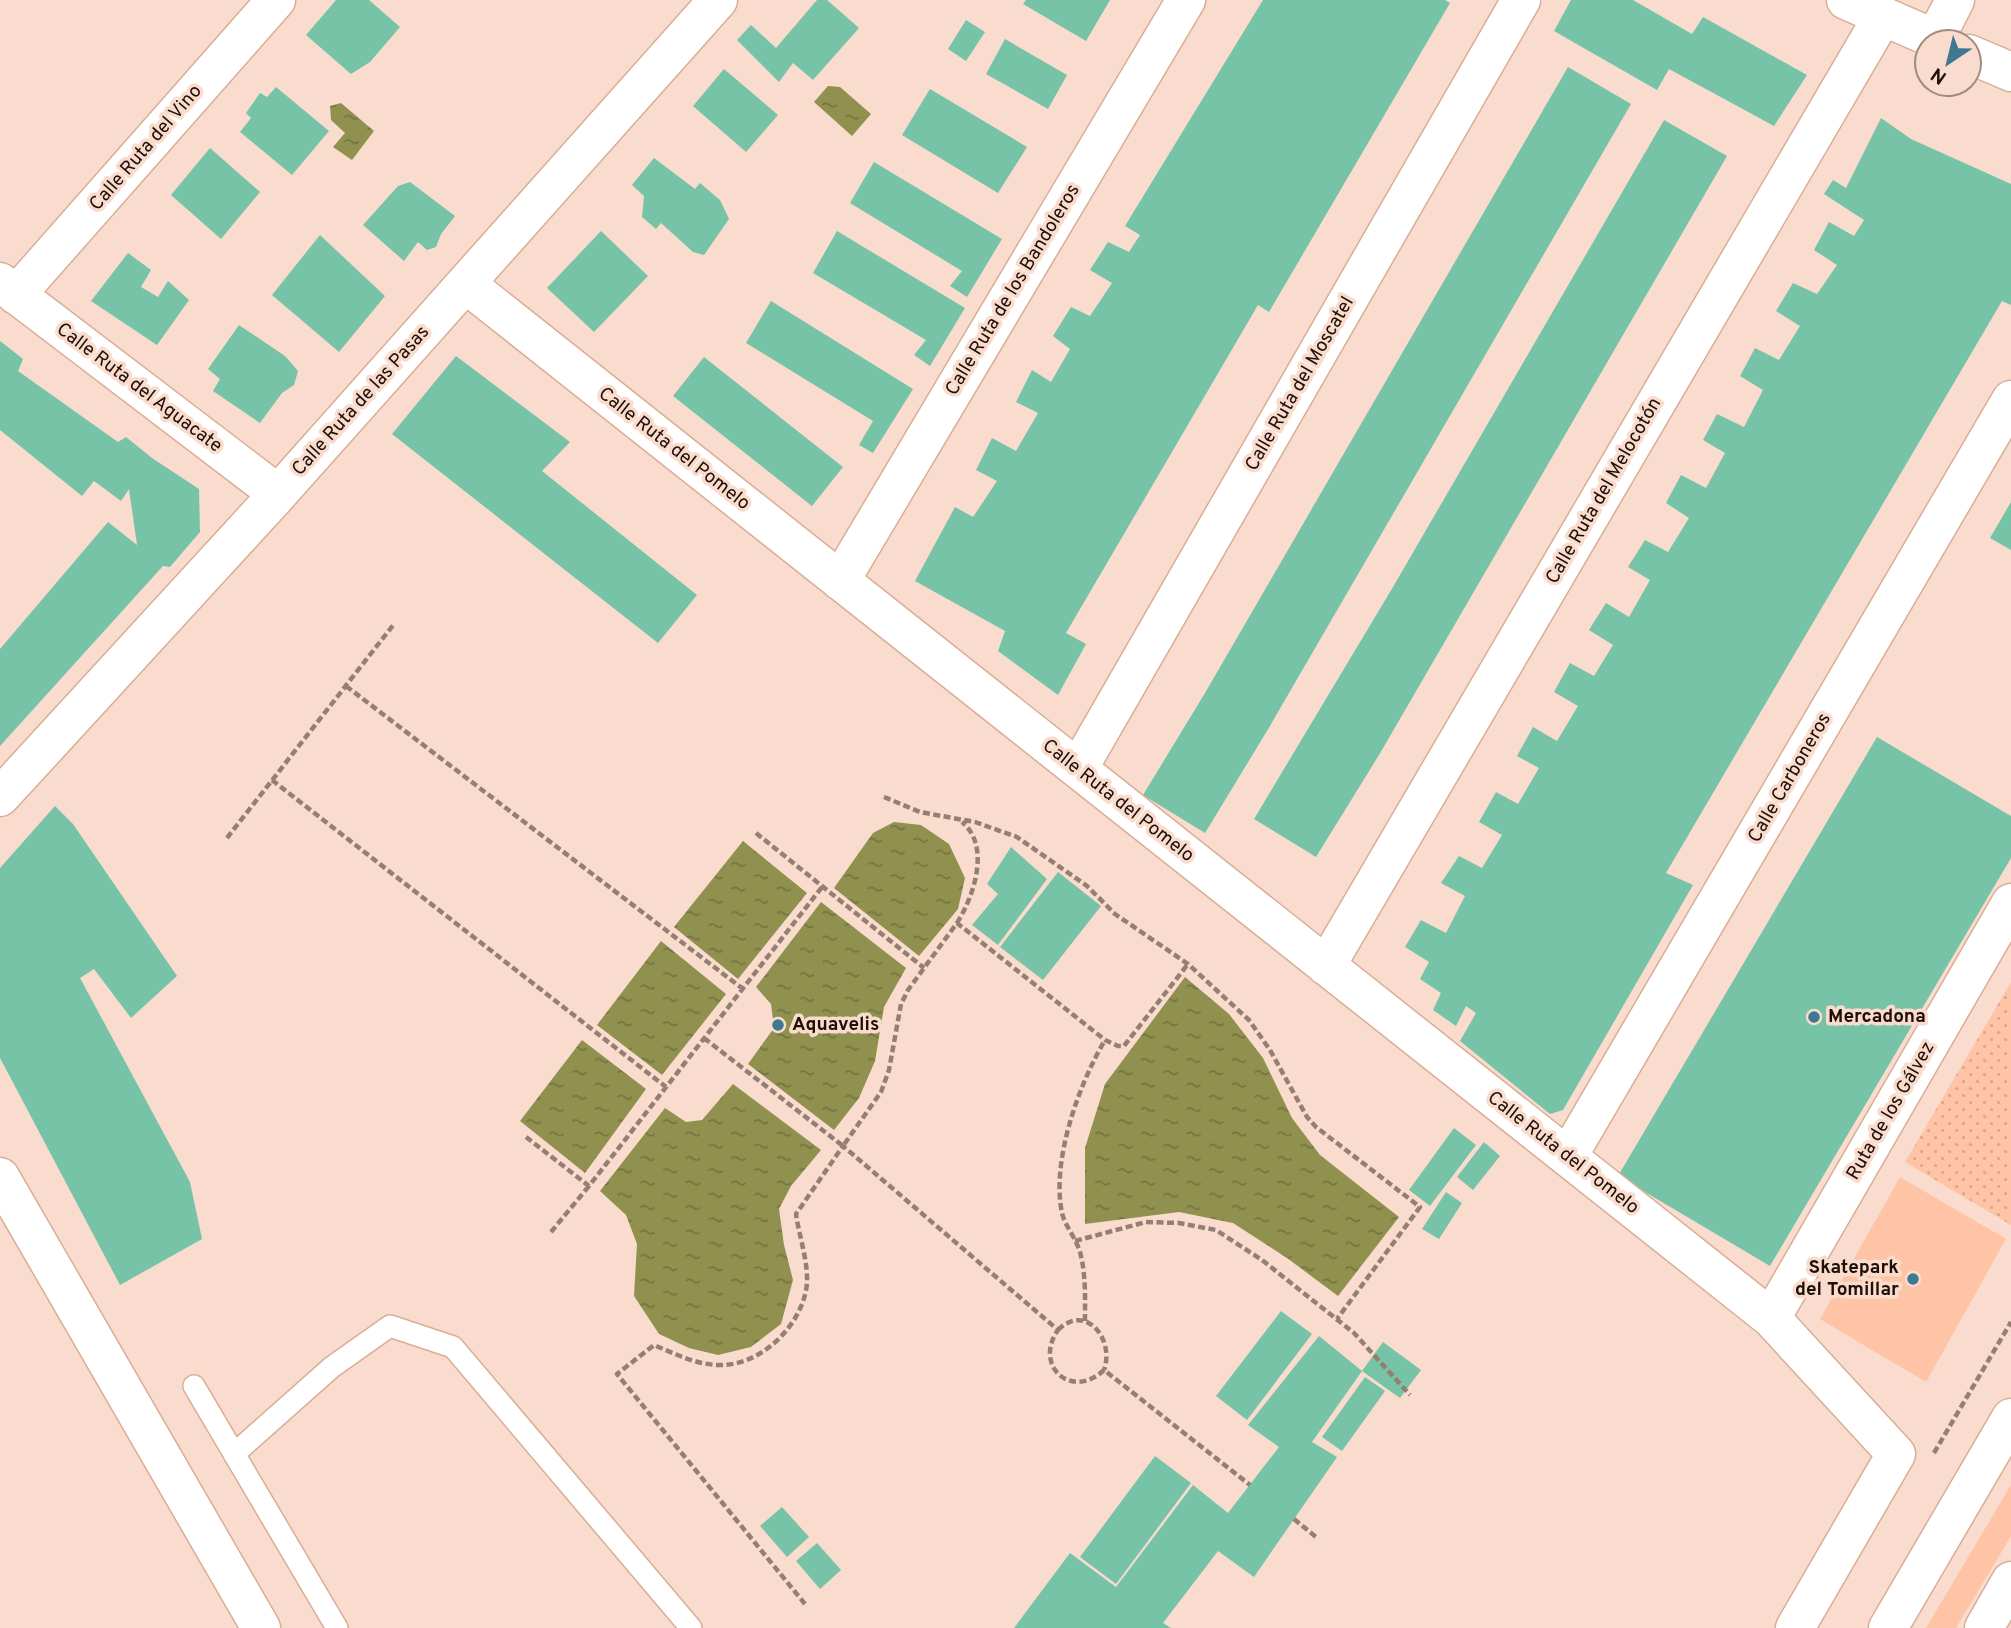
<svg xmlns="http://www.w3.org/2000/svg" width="2011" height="1628" font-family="Overpass,sans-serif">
  <defs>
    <pattern id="park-dots" width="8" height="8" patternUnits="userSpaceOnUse" patternTransform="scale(1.75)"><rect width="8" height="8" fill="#fec4a5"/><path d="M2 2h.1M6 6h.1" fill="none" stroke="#d9a78d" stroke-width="1.8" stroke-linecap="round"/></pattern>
    <pattern id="water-ripples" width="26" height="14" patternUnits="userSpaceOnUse" patternTransform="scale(1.75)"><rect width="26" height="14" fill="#90904f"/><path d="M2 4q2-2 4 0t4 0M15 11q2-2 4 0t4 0" fill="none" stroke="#757440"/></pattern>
  </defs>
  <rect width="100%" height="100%" fill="#f9dccd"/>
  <!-- grass -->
  <path fill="#fec4a5" d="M1900,1177L2006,1239L1926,1382L1820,1319Z
    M2011,1485V1536L1956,1628H1926Z"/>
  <!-- park -->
  <path fill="url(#park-dots)" d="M2011,982V1225L1905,1162Z"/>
  <!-- water -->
  <path fill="url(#water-ripples)" d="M828,86L840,87L871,114L852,136L814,102Z
    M341,103L374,131L352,160L333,147L345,133L331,120L330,106Z
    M894,822L921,825L949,844L965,878L958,909L919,956L834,888L873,833Z
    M743,841L807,893L738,979L674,927Z
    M821,902L906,968L884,1007L875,1061L859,1098L834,1130L748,1064L774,1028L771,1004L756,987Z
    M661,941L726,994L662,1075L597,1025Z
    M1185,977L1229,1014L1263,1058L1292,1118L1320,1155L1399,1217L1338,1296L1287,1258L1233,1223L1179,1212L1085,1224V1148L1105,1084Z
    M582,1040L646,1089L585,1173L520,1121Z
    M733,1084L821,1150L791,1186L779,1209L784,1245L793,1280L781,1324L751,1347L718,1355L689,1348L659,1334L634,1296L637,1244L626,1215L600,1191L665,1108L686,1122L702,1120Z"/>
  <!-- building -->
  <path fill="#77c3a7" d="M336,0H369L400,27L370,62L351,74L306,35Z
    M817,0H827L859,28L813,80L793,63L779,82L737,40L751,25L776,48Z
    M1026,0H1110L1086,41L1023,4Z
    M1263,0H1445L1450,3L1269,312L1258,305L1066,633L1086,644L1058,695L998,651L1005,631L915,581L955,507L973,517L997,481L976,470L992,438L1016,451L1038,413L1016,402L1032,370L1051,382L1070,349L1053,336L1071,307L1090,316L1112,283L1090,270L1108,242L1129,252L1140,235L1125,226Z
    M1571,0H1633L1692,34L1703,17L1807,75L1774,126L1669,69L1657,90L1554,31Z
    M966,20L985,32L966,61L948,49Z
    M1005,39L1067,75L1048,109L986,74Z
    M1568,67L1631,104L1267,731L1205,833L1143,795L1205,693Z
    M724,69L778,115L746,152L693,106Z
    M276,87L329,131L292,175L240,132L251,118L246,113L260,93L267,97Z
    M930,89L1027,147L998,193L902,135Z
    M1881,118L1911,139L2011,184V305L2002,301L1666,873L1693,885L1563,1110L1550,1114L1460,1041L1476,1013L1466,1006L1456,1026L1433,1010L1441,993L1420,979L1429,962L1405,947L1421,920L1446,933L1465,896L1441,883L1459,856L1482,868L1502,835L1479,822L1496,792L1518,804L1539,768L1517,756L1533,727L1557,741L1578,706L1554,692L1570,663L1594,676L1613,645L1589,630L1606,603L1629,617L1650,580L1628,567L1645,540L1668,552L1689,518L1666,503L1681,475L1706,488L1725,453L1703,440L1717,414L1744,427L1763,390L1740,376L1755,348L1779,360L1800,326L1776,311L1793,283L1817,294L1837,265L1814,250L1829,222L1854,236L1864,220L1824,194L1833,180L1846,188Z
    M1664,120L1727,156L1379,755L1316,857L1254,819L1393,587Z
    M210,148L260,192L221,239L171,195Z
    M654,158L695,189L700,183L720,200L729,219L704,255L693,252L661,223L656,229L642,217L644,196L632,185Z
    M874,162L1002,239L967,297L950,286L962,271L850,203Z
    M410,182L455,216L441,234L436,247L427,250L418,242L404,261L363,225L398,186Z
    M601,231L648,276L594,332L547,288Z
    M837,231L965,308L930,366L914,355L926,340L813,273Z
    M320,235L385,296L339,352L272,295Z
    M128,253L151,270L141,287L158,297L168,281L189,300L157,345L91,301Z
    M771,301L913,389L873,453L859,445L873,421L746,343Z
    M239,325L285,356L298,371L294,385L282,393L260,423L213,391L220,379L208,369Z
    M0,341L23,359L18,371L118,442L126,437L152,458L199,489L200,532L170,567L163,566L0,746V649L108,522L137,545L129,489L121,501L94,481L82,496L0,430Z
    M456,356L570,442L542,471L697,595L658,643L392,434Z
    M704,357L843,467L812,506L673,396Z
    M2011,502V550L1990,538Z
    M1877,737L2011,816V858L1770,1266L1618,1176Z
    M55,806L73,824L177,976L131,1018L94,969L80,978L190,1182L202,1239L120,1285L0,1058V868Z
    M1011,847L1047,879L998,945L972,925L998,894L987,884Z
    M1058,872L1101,906L1043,980L1000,947Z
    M1454,1128L1476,1145L1430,1206L1409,1190Z
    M1484,1142L1500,1156L1473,1190L1457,1177Z
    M1446,1192L1462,1203L1439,1239L1422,1229Z
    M1281,1311L1312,1334L1247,1420L1216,1396Z
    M1319,1336L1362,1371L1383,1342L1421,1370L1400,1398L1362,1371L1312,1442L1337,1457L1254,1577L1218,1551L1163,1623L1171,1628H1014L1070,1553L1116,1587L1193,1485L1228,1513L1279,1447L1248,1425Z
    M1365,1377L1385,1391L1342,1451L1322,1437Z
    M1155,1456L1191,1483L1116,1584L1080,1557Z
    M782,1507L809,1537L787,1557L760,1526Z
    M817,1543L841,1570L820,1589L796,1561Z"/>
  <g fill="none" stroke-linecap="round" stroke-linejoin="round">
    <defs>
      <path id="lane" d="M194,1386L337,1628
        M234,1454L332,1367L390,1326L453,1347L691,1628"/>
      <path id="street" d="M1935,39L1955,0
        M0,282L278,494
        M466,284L1771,1318L1896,1454L1795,1628
        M16,295L276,0
        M840,581L1186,0
        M1078,769L1521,0
        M0,797L278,494L718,0
        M1326,966L1883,16
        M1568,1156L2011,400
        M0,1177L261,1628
        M1771,1318L2011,903"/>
      <path id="secondary" d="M1846,0L1942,42
        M1969,54L2011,72
        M1888,1628L2011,1418
        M1984,1628L2011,1581"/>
    </defs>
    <!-- lane casing -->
    <use href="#lane" stroke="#daad95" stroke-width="24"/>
    <!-- street casing -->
    <use href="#street" stroke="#daad95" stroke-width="41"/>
    <!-- secondary casing -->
    <use href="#secondary" stroke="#daad95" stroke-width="41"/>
    <!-- path -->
    <path stroke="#957e72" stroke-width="4.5" stroke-dasharray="7 3.5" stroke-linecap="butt" d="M346,686L743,989
      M272,780L666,1087
      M884,797L920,812L975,822L1017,837L1087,886L1115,914L1188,964L1249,1020L1270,1050L1307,1117L1316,1127L1420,1207L1337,1319
      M756,833L924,968
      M227,838L394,624
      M957,923C974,896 991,846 962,822
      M704,1038L843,1146L881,1092L889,1070L901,1004L908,990L957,923L1105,1040L1118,1046H1124L1188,964
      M526,1137L589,1186L822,887
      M551,1232L589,1186
      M1075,1241L1146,1222L1179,1223L1216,1230L1262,1260L1354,1333L1410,1395
      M1085,1321C1085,1298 1086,1274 1080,1252C1076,1238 1065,1226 1062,1213C1051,1161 1079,1084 1105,1040
      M1058,1330C1086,1302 1115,1340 1104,1370
      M1934,1453L2011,1322
      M1294,1519L1316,1537
      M805,1604L617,1374L654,1345C675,1354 697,1365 720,1365C762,1366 804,1323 807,1283C808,1260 799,1236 796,1214L843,1146L1058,1330C1033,1365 1071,1401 1104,1370L1250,1485"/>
    <!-- lane -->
    <use href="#lane" stroke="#fff" stroke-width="21"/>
    <!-- street -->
    <use href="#street" stroke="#fff" stroke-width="38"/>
    <!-- secondary -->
    <use href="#secondary" stroke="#fff" stroke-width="38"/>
  </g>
  <!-- markers -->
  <g fill="#3f7891" stroke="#f9dccd" stroke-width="2.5">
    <circle cx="1814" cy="1017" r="7"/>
    <circle cx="778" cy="1025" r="7"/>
    <circle cx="1913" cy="1279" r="7"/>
  </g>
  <g text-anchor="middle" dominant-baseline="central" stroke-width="7" stroke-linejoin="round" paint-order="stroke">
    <!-- street labels -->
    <g font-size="19" fill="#1f0f07" stroke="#f9dccd">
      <text transform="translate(146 148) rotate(-49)">Calle Ruta del Vino</text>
      <text transform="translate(1013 290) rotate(-59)">Calle Ruta de los Bandoleros</text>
      <text transform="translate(1300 384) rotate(-60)">Calle Ruta del Moscatel</text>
      <text transform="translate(139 388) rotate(37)">Calle Ruta del Aguacate</text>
      <text transform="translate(361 401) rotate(-48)">Calle Ruta de las Pasas</text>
      <text transform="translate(674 449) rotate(38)">Calle Ruta del Pomelo</text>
      <text transform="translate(1604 491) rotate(-60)">Calle Ruta del Melocotón</text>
      <text transform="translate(1790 778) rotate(-60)">Calle Carboneros</text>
      <text transform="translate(1118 801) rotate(38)">Calle Ruta del Pomelo</text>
      <text transform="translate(1891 1111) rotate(-60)">Ruta de los Gálvez</text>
      <text transform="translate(1563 1153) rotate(38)">Calle Ruta del Pomelo</text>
    </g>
    <!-- poi labels -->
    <g font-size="19" font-weight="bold" fill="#1f0f07" stroke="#f9dccd" text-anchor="start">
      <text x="1828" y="1017">Mercadona</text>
      <text x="792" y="1025">Aquavelis</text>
      <text x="1899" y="1268" text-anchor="end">Skatepark<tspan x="1899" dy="22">del Tomillar</tspan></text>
    </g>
  </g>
  <!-- north arrow -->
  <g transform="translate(1948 63) rotate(215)"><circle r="33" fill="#f9dccd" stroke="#a28a7e" stroke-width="2"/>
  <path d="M0-5L12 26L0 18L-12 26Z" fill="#3f7891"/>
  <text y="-10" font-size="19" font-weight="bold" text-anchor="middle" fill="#1f0f07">N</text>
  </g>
</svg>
